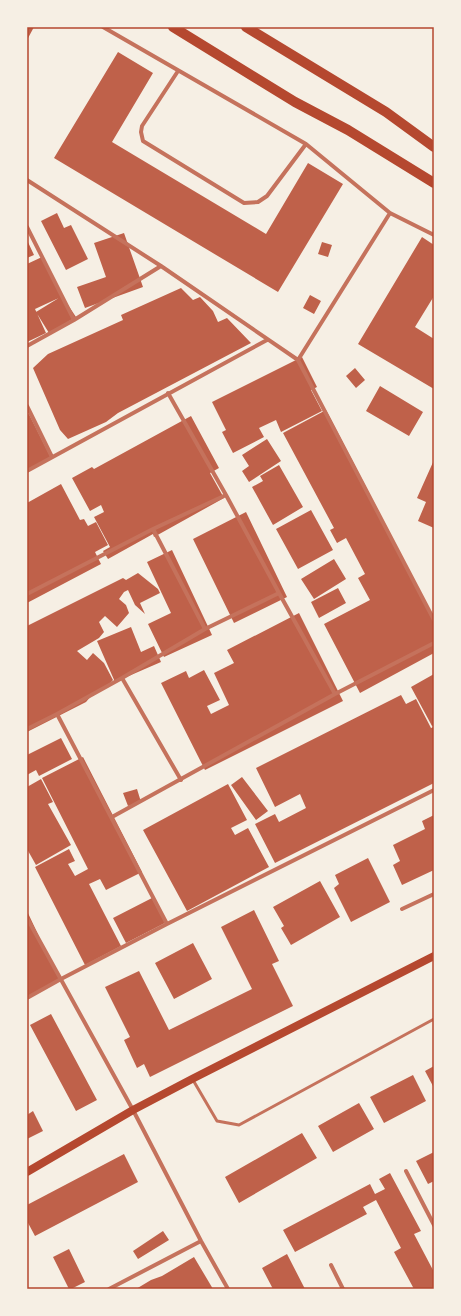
<svg xmlns="http://www.w3.org/2000/svg" width="461" height="1316" font-family="'Archivo Narrow',sans-serif">
  <rect width="100%" height="100%" fill="#f6efe4"/>
  <!-- building -->
  <path fill="#bf614a" d="M27,27H34L27,40Z
    M118,52L153,73L112,142L266,234L308,163L343,184L278,292L54,158Z
    M57,213L64,228L71,225L88,259L66,270L41,221Z
    M124,233L143,287L85,308L77,287L106,277L94,243Z
    M422,237L434,245V296L415,327L434,339V389L358,344Z
    M27,240L34,255L27,258Z
    M322,242L332,245L328,257L318,254Z
    M42,257L61,297L35,309L46,333L27,342V264Z
    M181,288L193,300L200,297L213,311L218,322L227,318L251,343L118,413L106,422L68,439L60,430L33,368L48,354L123,320L121,315Z
    M310,295L321,301L314,314L303,308Z
    M62,296L76,317L49,333L36,312Z
    M302,357L317,387L311,390L322,411L281,432L276,420L259,428L264,437L233,453L222,432L226,430L212,402Z
    M355,368L365,380L356,388L346,376Z
    M380,386L423,412L409,436L366,411Z
    M326,410L434,618V653L360,693L324,624L370,600L358,578L365,574L346,538L337,543L330,530L334,528L283,433Z
    M29,414L51,458L27,470V415Z
    M191,416L219,468L210,473L224,498L154,537L153,534L108,559L103,551L110,547L94,517L104,512L101,505L90,511L72,478L92,467L94,469Z
    M267,439L281,461L249,482L242,471L249,466L242,455Z
    M434,460V528L418,521L426,502L417,498Z
    M279,465L303,507L273,525L252,487L263,481L260,476Z
    M61,484L80,520L84,519L88,526L96,522L108,545L95,552L101,564L27,603V503Z
    M311,510L333,550L298,569L276,529Z
    M246,512L287,597L234,623L193,539Z
    M172,550L212,635L164,657L148,624L171,613L147,562Z
    M334,559L346,579L314,599L301,579Z
    M138,573L158,589L160,593L140,603L145,614L135,605L128,590L124,592L119,599L126,605L129,613L117,627L105,616L99,622L104,632L99,638L77,651L87,660L93,653L104,663L113,680L106,688L92,695L86,702L27,732V626L123,578L126,580Z
    M338,588L346,603L319,618L311,602Z
    M299,613L343,701L205,770L161,683L186,671L189,678L204,670L220,700L207,706L211,714L229,705L214,673L234,663L227,650Z
    M131,627L141,652L154,646L161,662L115,682L97,641Z
    M434,674V725L432,726L411,687Z
    M401,695L406,704L416,699L431,728L434,727V783L275,863L255,824L275,814L279,822L306,808L300,794L275,807L256,768Z
    M61,738L72,759L39,776L36,770L27,775V755Z
    M83,757L142,872L106,890L100,879L89,884L121,946L85,965L35,867L69,849L75,861L68,864L75,876L88,869L42,778Z
    M242,777L268,811L256,820L231,785Z
    M41,779L53,802L48,804L71,845L36,865L27,849V787Z
    M228,784L247,820L231,828L235,835L248,828L269,867L187,911L143,830Z
    M137,789L141,802L128,806L123,793Z
    M434,815V870L402,885L393,865L400,861L393,845L425,829L422,821Z
    M368,858L390,902L351,922L334,888L339,884L335,875Z
    M320,881L340,917L291,945L281,928L284,926L273,907Z
    M152,898L165,923L126,943L113,918Z
    M254,910L279,961L272,964L293,1006L150,1077L144,1064L137,1068L124,1040L130,1037L105,987L139,971L169,1030L252,989L221,927Z
    M27,911L60,981L27,997Z
    M193,943L212,979L174,999L155,963Z
    M51,1014L97,1100L76,1111L30,1025Z
    M434,1066V1088L425,1071Z
    M413,1075L426,1101L384,1123L370,1097Z
    M359,1103L374,1129L333,1152L318,1126Z
    M33,1111L43,1131L27,1139V1115Z
    M302,1133L317,1158L239,1203L225,1177Z
    M434,1152V1181L428,1184L416,1161Z
    M124,1154L138,1182L35,1236L27,1221V1205Z
    M390,1173L421,1231L414,1234L434,1272V1289H414L394,1252L401,1248L376,1200L363,1207L367,1214L295,1252L283,1230L370,1184L375,1194L385,1189L379,1179Z
    M163,1231L169,1240L138,1259L133,1251Z
    M69,1249L85,1282L71,1289H69L53,1257Z
    M287,1254L305,1289H273L262,1268Z
    M194,1257L213,1289H136L151,1280L162,1276Z"/>
  <g fill="none" stroke-linecap="round" stroke-linejoin="round">
    <!-- service -->
    <path stroke="#c5725c" stroke-width="3" d="M193,1080L217,1121L239,1125L434,1019"/>
    <!-- minor -->
    <path stroke="#c5725c" stroke-width="4" d="M103,27L306,144L390,213L434,235
      M178,71L142,126L141,132L143,141L244,203L258,202L267,196L306,144
      M27,180L161,266L298,360L434,620
      M27,227L74,320
      M27,346L74,320L161,266
      M298,360L390,213
      M27,406L52,457
      M27,471L267,340
      M153,529L205,629
      M279,593L335,694
      M27,594L153,529L226,495L168,393
      M122,678L181,780
      M27,729L57,714
      M112,817L335,694L434,643
      M402,909L434,894
      M27,918L133,1110L201,1241L228,1289
      M167,924L57,714L122,678L205,629L279,593L226,495
      M27,998L61,979L167,924L434,790
      M406,1171L434,1225
      M331,1265L343,1289
      M109,1289L201,1241"/>
    <!-- secondary -->
    <path stroke="#b5482f" stroke-width="8" d="M27,1172L133,1110L192,1079L434,956"/>
    <!-- primary -->
    <path stroke="#b5482f" stroke-width="10" d="M173,27L295,102L348,130L434,183
      M246,27L386,112L434,147"/>
  </g>
  <!-- border -->
  <rect width="461" height="1316" fill="none" stroke="#f6efe4" stroke-width="56"/>
  <rect x="28" y="28" width="405" height="1260" fill="none" stroke="#b5482f" stroke-width="1.5"/>
</svg>
